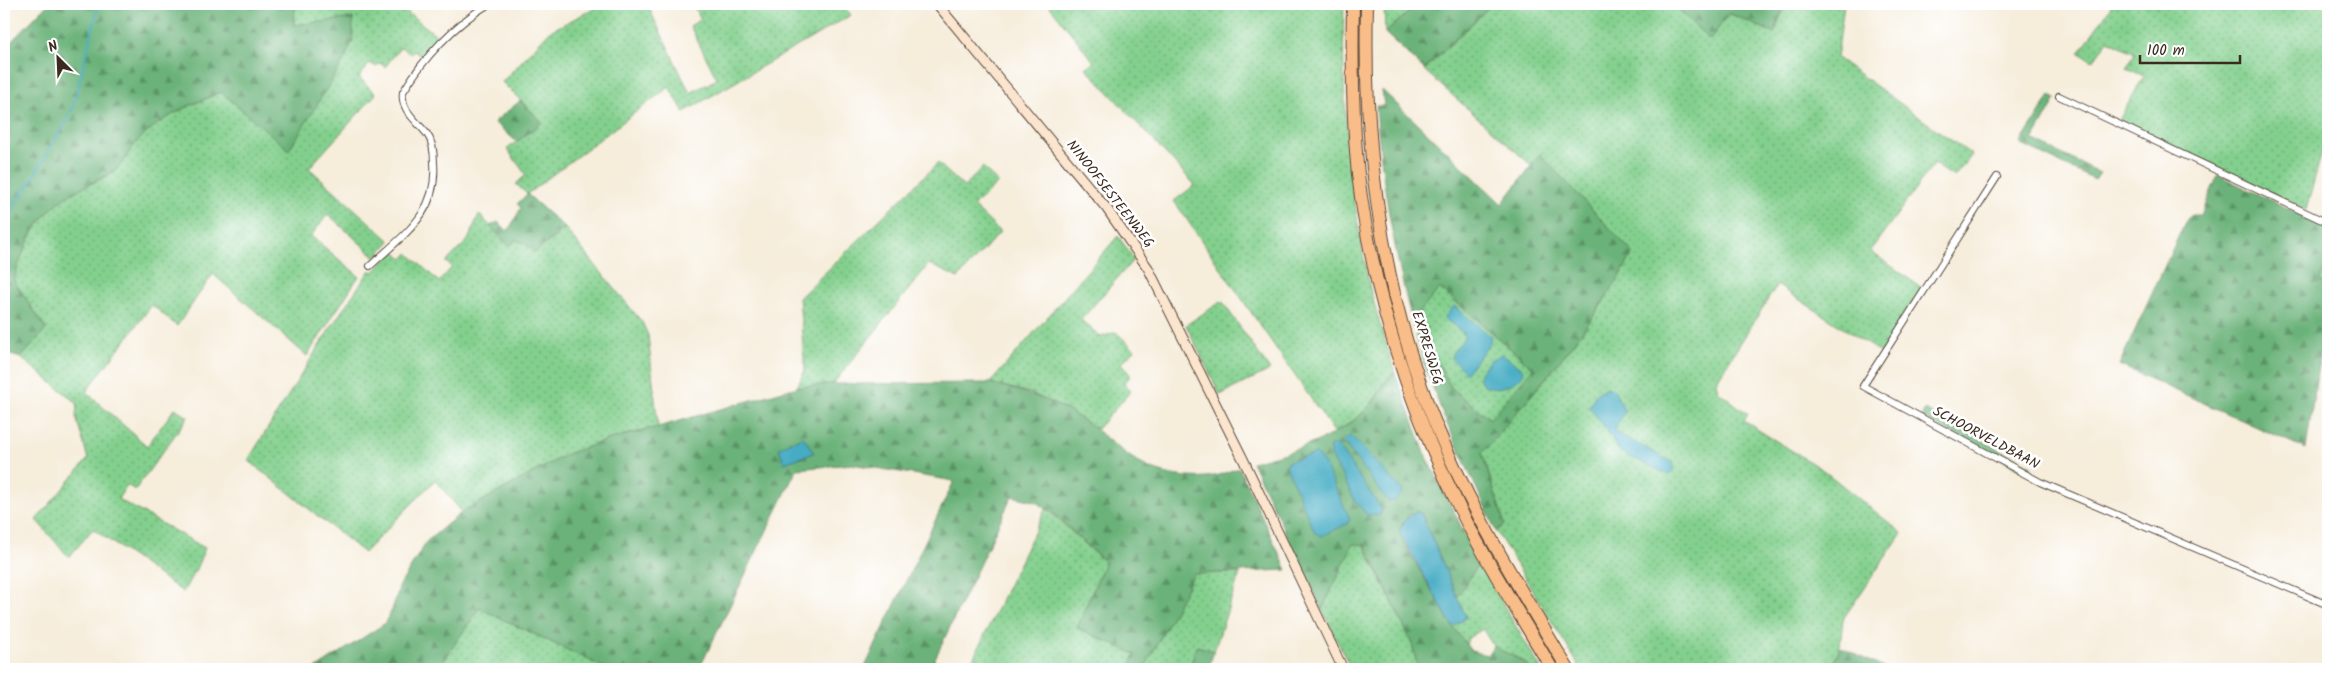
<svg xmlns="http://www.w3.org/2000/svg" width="2332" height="673" font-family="Kalam,sans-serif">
  <defs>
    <pattern id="grass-dots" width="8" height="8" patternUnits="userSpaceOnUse" patternTransform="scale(1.25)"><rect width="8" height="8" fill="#83d08e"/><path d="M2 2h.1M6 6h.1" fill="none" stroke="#6ca973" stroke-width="1.8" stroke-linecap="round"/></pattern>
    <pattern id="forest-firs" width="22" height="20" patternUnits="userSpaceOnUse" patternTransform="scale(1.25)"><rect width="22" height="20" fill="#6ab279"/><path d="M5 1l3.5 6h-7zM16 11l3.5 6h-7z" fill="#589163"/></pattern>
  </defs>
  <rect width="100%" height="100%" fill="#fff"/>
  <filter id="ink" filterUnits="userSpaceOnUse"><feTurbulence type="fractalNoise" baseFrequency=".02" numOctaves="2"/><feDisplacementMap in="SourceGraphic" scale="10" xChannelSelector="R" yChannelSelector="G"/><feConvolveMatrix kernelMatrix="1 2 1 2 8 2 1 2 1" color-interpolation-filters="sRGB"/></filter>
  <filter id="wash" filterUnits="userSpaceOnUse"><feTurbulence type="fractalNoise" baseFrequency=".0096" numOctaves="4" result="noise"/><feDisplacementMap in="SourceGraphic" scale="20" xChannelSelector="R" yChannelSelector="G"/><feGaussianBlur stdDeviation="1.12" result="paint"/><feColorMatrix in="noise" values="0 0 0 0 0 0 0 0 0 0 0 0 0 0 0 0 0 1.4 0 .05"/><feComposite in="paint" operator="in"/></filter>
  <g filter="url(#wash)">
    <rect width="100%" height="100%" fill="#f6eddb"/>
    <!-- grass -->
    <path fill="url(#grass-dots)" stroke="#5f7d56" d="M295,4H397L441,39L423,58L414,51L411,54L401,47L385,67L380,63L376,67L370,63L359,77L376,94L309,168L390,241L375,257L328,214L311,236L359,276L307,356L213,274L177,326L152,305L86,392L147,446L175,408L188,417L135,490L127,485L118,499L205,548L196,569L183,592L93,529L69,557L36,520L88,459L76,417L77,403L21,358L46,329L14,281C22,247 39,214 70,194C84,185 104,180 117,169C125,161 129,150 137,141C160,117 191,105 222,92L289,150L353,19L294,25Z
      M603,4H647L690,93L717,79L690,26L701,19L692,4H834L838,9L843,5L851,15L684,112L669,87L527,194L516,184L526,175L507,149L542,122L502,82L550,31Z
      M1048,4H1344C1341,100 1350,198 1371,292C1378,319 1387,346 1395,373C1383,380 1378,396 1369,407C1359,418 1347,425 1334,432L1174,201L1195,185L1086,68L1094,62Z
      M1384,4H1418L1385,33Z
      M1492,4H1673L1710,40L1728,13L1774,33L1785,4H1844L1837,58L1972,155L1954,177L1934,164L1870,251L1922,288L1881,353L1777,285L1716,382L1718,391L1748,414L1744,421L1823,470L1902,533L1843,619L1840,647L1832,669H1581L1496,531L1505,525L1482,453C1536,390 1593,327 1633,253L1540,154L1532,166L1424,70Z
      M2113,4H2328V130L2306,210L2119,120L2144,76L2126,68L2135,53L2108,40L2093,61L2079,53Z
      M938,163L964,187L983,167L998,183L973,206L1000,232L958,278L929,264L833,384L797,387L805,370L799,298Z
      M479,214L509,246L516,240L526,244L535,253L565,228L642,322L648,335L658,427L613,438L567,454L462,512L435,480L364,553L248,460L329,330L370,270L373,272L395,251L403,259L408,253L439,282L452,267L446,262L468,240Z
      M1118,236L1134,259L1081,320L1101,337L1116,332L1135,350L1121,363L1131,376L1124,383L1131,391L1097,429L1069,412L1031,393L990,383Z
      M2328,261V287L2319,282Z
      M1439,288L1534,368L1490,419L1452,389L1435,358L1424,364L1412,321Z
      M1222,301L1270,370L1220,395L1186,325Z
      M1046,508L1105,562L1077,628L1135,654L1129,669H968Z
      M1358,543L1364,545L1412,643L1418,669H1351L1322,610L1353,544Z
      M1479,563L1541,669H1530C1525,656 1504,656 1494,646C1490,641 1486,635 1483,629L1468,638L1466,645L1453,627L1466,617L1457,597Z
      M1240,573L1214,651L1197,646L1189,669H1144L1194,574Z
      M479,608L608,669H438Z"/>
    <!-- forest -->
    <path fill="url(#forest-firs)" stroke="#526e4c" d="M48,4H295L294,25L353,18V40L343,62L289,150L221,92C191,105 162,116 139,140C130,148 125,163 115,170C102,179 85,185 71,194C39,212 22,247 14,281L46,329L21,358L4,353V49Z
      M1418,4H1492L1424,69L1385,33Z
      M1673,4H1785L1774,33L1729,13L1710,40Z
      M1382,90L1502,204L1540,154L1633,253C1593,327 1536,389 1482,453L1505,525L1496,531L1444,417L1424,364L1435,357L1452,389L1490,419L1533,368L1440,288L1412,321C1394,251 1381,179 1376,106H1384Z
      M2050,96L2056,99L2033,140L2100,173L2095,180L2020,144Z
      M520,101L542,122L517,142L494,122Z
      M2218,175L2328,228V261L2320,281L2328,287V326H2324L2306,449L2119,365L2186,220L2192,215H2201Z
      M527,194L565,228L535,253L526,244L516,240L509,246L490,226L498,222L508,231L521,208L517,204Z
      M1395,373L1425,453L1479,563L1457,597L1421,513L1410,514L1400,527L1403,542L1453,627L1471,651L1487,655L1494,646C1504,653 1526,660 1530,669H1515L1496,663L1493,669H1418L1412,643L1365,545L1353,544L1322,610L1252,462C1294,451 1336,440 1368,408C1376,399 1383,386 1390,376Z
      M990,383C1018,390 1043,397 1069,411C1095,426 1115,448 1140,463C1159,475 1191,480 1214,476C1222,475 1231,470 1239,468L1287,570L1194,574L1144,669H1129L1135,654L1077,628L1105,562L1051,511L1034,501L1012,496L930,669H864L954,481L852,464L797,469L699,669H608L479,608L438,669L429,667L428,669H315L384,624L392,610L400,585L426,542L462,512L567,454L613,438L658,427L797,387L833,384Z
      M1925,410L2031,466L2028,473L1921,417Z
      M1197,646L1214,651L1208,669H1189Z
      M1840,647L1886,669H1832Z"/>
    <!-- water -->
    <path fill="#44acc4" stroke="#406b71" d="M1454,306L1491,336L1489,345L1466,373L1451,358C1453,348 1461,345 1464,337L1462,332L1444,318Z
      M1502,354L1524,370C1523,388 1475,397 1480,373L1490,360Z
      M1606,387L1614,390L1625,412L1615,428L1617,433L1672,462L1674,470L1669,475L1620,452L1607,430L1589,407L1596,394Z
      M1351,436L1403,491L1395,501H1388L1344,443V439Z
      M802,437L804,438L814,453L784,463L779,448Z
      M1334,445L1338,446L1382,510L1380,515H1367L1355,501L1331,455L1329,447Z
      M1316,454L1325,465L1350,519L1347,524L1322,536L1315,533L1286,466L1289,461Z
      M1416,511L1421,513L1466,617L1453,627L1399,532L1405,520Z"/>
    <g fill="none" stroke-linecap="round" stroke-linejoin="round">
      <!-- stream -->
      <path stroke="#44acc4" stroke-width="2" d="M4,221L32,179L72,111L99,4
        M4,255L9,268L4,277"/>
    </g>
  </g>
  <g filter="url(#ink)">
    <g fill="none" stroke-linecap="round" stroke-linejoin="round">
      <defs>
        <path id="street" d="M2059,96L2328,223
          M1997,177L1863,386L2040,482L2328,605
          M370,266C404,234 438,214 434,163C434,153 433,142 427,134C417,121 400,110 403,92C424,57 455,24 489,4"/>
        <path id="secondary" d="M937,4L1107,209L1148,268L1244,461L1343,669"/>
        <path id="highway" d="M1353,4C1352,60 1352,117 1358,174C1372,290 1408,404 1460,509C1487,564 1521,616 1552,669
          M1367,4C1363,148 1382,296 1438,430C1473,514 1521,591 1568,669"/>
      </defs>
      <!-- street casing -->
      <use href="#street" stroke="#57473a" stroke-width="8"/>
      <!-- secondary casing -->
      <use href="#secondary" stroke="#57473a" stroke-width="11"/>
      <!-- highway casing -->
      <use href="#highway" stroke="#57473a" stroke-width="14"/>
      <!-- street -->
      <use href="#street" stroke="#fff" stroke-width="6"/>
      <!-- secondary -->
      <use href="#secondary" stroke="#fce5cf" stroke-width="9"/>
      <!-- highway -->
      <use href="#highway" stroke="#f8bd88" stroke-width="12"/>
    </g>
  </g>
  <g text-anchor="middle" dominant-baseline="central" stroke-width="5" stroke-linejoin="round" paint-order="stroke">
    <!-- street labels -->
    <g font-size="14" fill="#3b2a1e" stroke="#fff">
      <text transform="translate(1110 194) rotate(52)">NINOOFSESTEENWEG</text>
      <text transform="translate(1427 348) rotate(73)">EXPRESWEG</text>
      <text transform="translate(1986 438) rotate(28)">SCHOORVELDBAAN</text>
    </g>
  </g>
  <!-- margin -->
  <rect width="2332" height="673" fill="none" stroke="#fff" stroke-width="20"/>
  <!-- north arrow -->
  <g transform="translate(58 58) rotate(336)" stroke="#ffffff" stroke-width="4" paint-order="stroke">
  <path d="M0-4L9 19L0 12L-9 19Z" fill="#3b2a1e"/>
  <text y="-8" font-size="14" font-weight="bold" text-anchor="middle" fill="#3b2a1e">N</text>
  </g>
  <!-- scale -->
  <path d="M2140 55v8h100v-8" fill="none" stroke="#3b2a1e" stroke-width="2.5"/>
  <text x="2147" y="55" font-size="15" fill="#3b2a1e" stroke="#ffffff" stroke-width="4" paint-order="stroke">100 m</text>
</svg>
